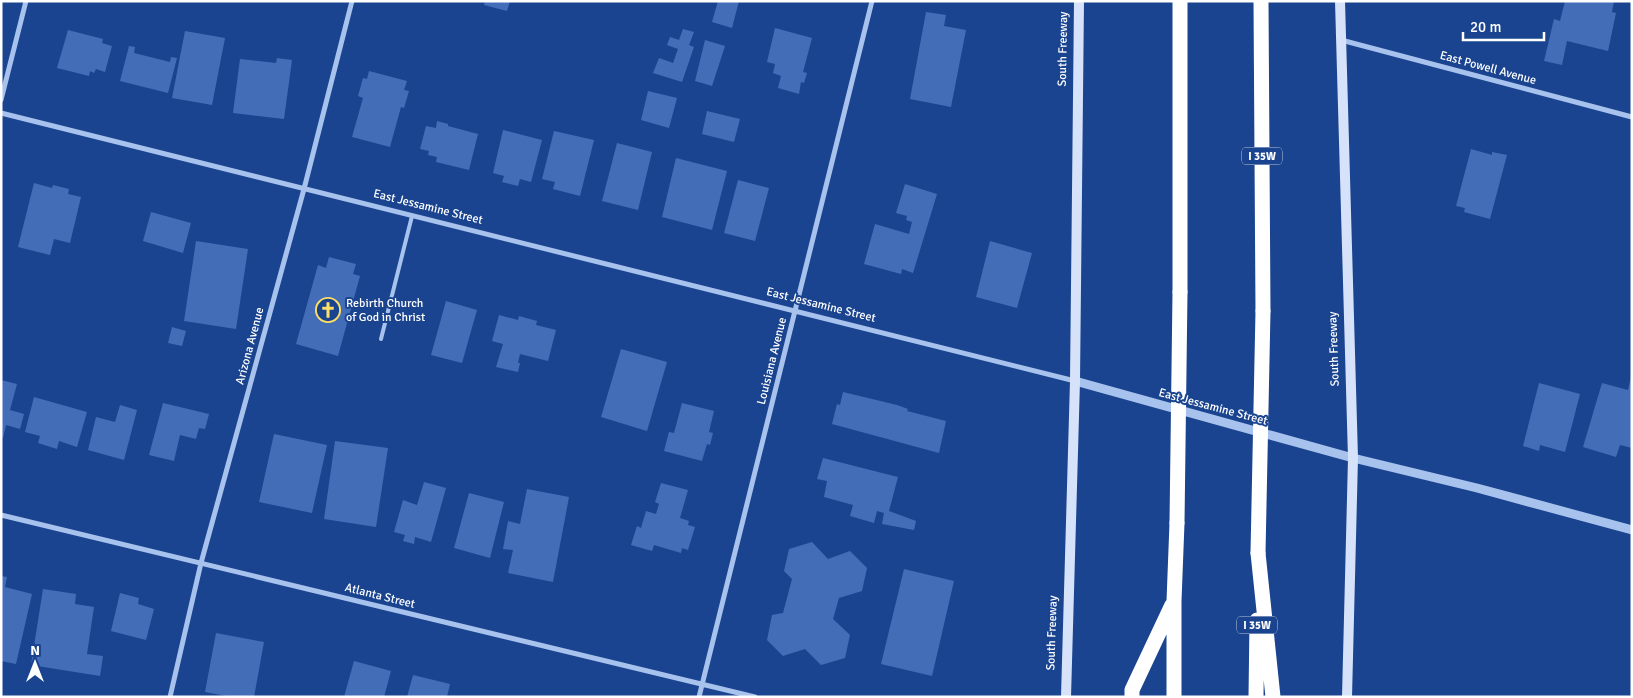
<svg xmlns="http://www.w3.org/2000/svg" width="1633" height="698" font-family="Signika,sans-serif">
  <rect width="100%" height="100%" fill="#1a448f"/>
  <!-- building -->
  <path fill="#436eb7" d="M485,1H510L507,11L484,5Z
    M718,1H739L732,28L712,22Z
    M1565,1H1614L1612,12L1616,13L1608,51L1567,41L1562,65L1544,61L1554,19L1560,21Z
    M926,12L946,15L944,26L966,30L951,107L910,99Z
    M775,28L812,38L803,72L807,73L804,83L801,82L799,94L778,88L781,76L773,73L775,64L767,62Z
    M683,29L694,32L689,45L694,47L682,82L653,73L659,58L673,63L678,49L667,45L670,37L679,40Z
    M68,30L103,39L102,43L112,46L105,72L96,69L94,73L90,71L89,76L57,68Z
    M185,31L225,38L212,105L172,98Z
    M705,40L725,46L712,86L695,81Z
    M129,46L135,47L134,53L170,62L171,57L177,58L168,93L120,81Z
    M277,58L292,60L284,119L233,113L240,59L276,63Z
    M369,71L407,81L404,90L409,91L404,108L401,107L390,147L352,137L363,98L358,96L363,78L367,79Z
    M648,91L677,98L669,128L641,120Z
    M707,111L740,119L734,142L702,134Z
    M437,121L448,124V126L478,134L469,170L436,162L437,157L428,155L429,151L420,149L426,126L436,128Z
    M503,130L542,140L531,182L520,179L518,186L502,182L504,176L493,173Z
    M554,131L594,140L580,196L553,189L555,182L542,179Z
    M617,143L652,152L638,210L602,201Z
    M1471,149L1492,155V152L1507,155L1490,219L1464,212L1465,208L1456,206Z
    M676,158L727,171L712,230L662,217Z
    M738,180L769,188L755,241L724,233Z
    M34,183L52,188L53,185L69,189L68,194L81,197L70,243L54,239L50,255L18,247Z
    M905,184L937,194L913,273L902,269L901,274L864,264L875,224L909,234L912,222L906,220L907,216L896,213Z
    M151,212L191,223L183,253L143,241Z
    M196,241L248,249L236,329L184,321Z
    M990,241L1032,253L1017,308L976,297Z
    M329,257L356,264L353,274L360,276L338,356L296,344L318,265L326,268Z
    M446,301L477,310L462,363L431,355Z
    M499,315L518,320L519,316L537,321L536,325L556,330L548,361L520,354L518,363H520L518,372L496,367L503,344L492,341Z
    M172,327L186,331L182,346L168,343Z
    M621,349L667,362L647,431L601,417Z
    M1631,377L1632,448L1620,445L1616,457L1583,447L1602,383L1628,390Z
    M1,380L17,384L10,410L24,414L20,429L6,425L3,438L1,437Z
    M1539,383L1580,394L1565,452L1540,445L1539,451L1523,446Z
    M843,392L897,405L908,409L907,411L946,421L939,453L832,424L837,404L840,405Z
    M34,397L87,412L77,447L59,441L57,449L38,443L40,436L25,432Z
    M163,403L209,414L205,429L199,428L196,439L180,435L174,461L149,455Z
    M682,403L714,411L709,432L713,433L710,445L707,444L702,461L664,451L669,432L674,433Z
    M120,405L137,410L124,460L88,450L96,417L115,422Z
    M274,434L327,445L312,513L259,502Z
    M335,441L388,448L376,527L324,519Z
    M823,458L898,477L889,511L916,521L914,530L882,524L884,513L877,511L874,523L850,516L853,505L824,497L827,481L817,479Z
    M424,482L446,488L431,542L415,537L414,544L403,541L405,535L394,532L403,500L417,505Z
    M661,483L688,490L680,518L689,521L688,525L695,527L688,550L682,548L681,553L654,545L652,551L631,545L637,526L641,528L646,511L656,514L659,504L655,502Z
    M527,489L569,497L553,582L508,573L513,550L503,549L508,521L520,524Z
    M469,493L504,502L490,558L454,548Z
    M812,542L828,559L850,551L867,568L862,591L839,598L833,619L850,635L845,658L821,665L805,649L783,656L767,640L772,615L783,613L792,579L784,571L789,549Z
    M904,569L954,581L932,676L881,664Z
    M1,576L7,577L5,587L32,594L16,664L1,661Z
    M43,589L76,594L75,604L94,607L87,654L103,656L100,676L31,665Z
    M120,593L139,598L138,604L154,609L146,640L111,631Z
    M216,633L264,642L254,697H231L205,692Z
    M354,661L391,671L384,697H344Z
    M413,675L450,684L447,697H407Z"/>
  <g fill="none" stroke-linecap="round" stroke-linejoin="round">
    <!-- service -->
    <path stroke="#a8c2ee" stroke-width="4" d="M381,339L412,216"/>
    <!-- minor -->
    <path stroke="#a8c2ee" stroke-width="5" d="M1341,40L1632,117
      M1,100L26,1
      M1,113L1075,381
      M1,515L755,697
      M170,697L201,563L304,189L352,1
      M699,697L872,1"/>
    <!-- tertiary -->
    <path stroke="#a8c2ee" stroke-width="9" d="M1075,381L1353,458L1477,488L1632,530"/>
    <!-- secondary -->
    <path stroke="#d5e2fa" stroke-width="10" d="M1340,1L1353,458L1347,697
      M1066,697L1075,381L1079,1"/>
    <!-- motorway -->
    <path stroke="#fff" stroke-width="15" d="M1180,1V292
      M1261,1L1263,311
      M1258,553L1273,697
      M1132,697V690L1172,605
      M1174,697V601L1177,523
      M1256,697L1257,620"/>
    <!-- motorway-bridge -->
    <path stroke="#fff" stroke-width="15" d="M1177,523L1180,292
      M1258,553L1263,311"/>
  </g>
  <!-- icons -->
  <defs>
    <symbol id="church-ring" viewBox="-11 -11 22 22"><circle r="9.5" fill="#1a448f" stroke="#ffde65" stroke-width="1.5"/><path d="M-1.2-6h2.4v3.5h3.3v2.4h-3.3V6h-2.4V-.1h-3.3v-2.4h3.3Z" fill="#ffde65"/></symbol>
  </defs>
  <g fill-rule="evenodd">
    <use href="#church-ring" x="314" y="296" width="28" height="28"/>
  </g>
  <g text-anchor="middle" dominant-baseline="central" stroke-width="4" stroke-linejoin="round" paint-order="stroke">
    <!-- shield labels -->
    <g fill="#1a448f" stroke="#bac7dd" stroke-width="1">
      <rect x="1242" y="147.5" width="40" height="17" rx="4"/>
      <rect x="1237" y="616.5" width="40" height="17" rx="4"/>
    </g>
    <g font-size="11" font-weight="bold" fill="#fff">
      <text x="1262" y="156">I 35W</text>
      <text x="1257" y="625">I 35W</text>
    </g>
    <!-- street labels -->
    <g font-size="12" fill="#fff" stroke="#1a448f">
      <text transform="translate(1063 49) rotate(-89)">South Freeway</text>
      <text transform="translate(1488 68) rotate(15)">East Powell Avenue</text>
      <text transform="translate(428 207) rotate(14)">East Jessamine Street</text>
      <text transform="translate(821 305) rotate(14)">East Jessamine Street</text>
      <text transform="translate(250 346) rotate(-75)">Arizona Avenue</text>
      <text transform="translate(1334 349) rotate(-92)">South Freeway</text>
      <text transform="translate(772 361) rotate(-76)">Louisiana Avenue</text>
      <text transform="translate(1213 407) rotate(15)">East Jessamine Street</text>
      <text transform="translate(380 596) rotate(14)">Atlanta Street</text>
      <text transform="translate(1052 633) rotate(-88)">South Freeway</text>
    </g>
    <!-- poi labels -->
    <g font-size="12" fill="#fff" stroke="#1a448f" text-anchor="start">
      <text x="346" y="303">Rebirth Church<tspan x="346" dy="14">of God in Christ</tspan></text>
    </g>
  </g>
  <!-- border -->
  <rect width="1633" height="698" fill="none" stroke="#ffffff" stroke-width="5"/>
  <!-- north arrow -->
  <g transform="translate(35 663)" stroke="#1a448f" stroke-width="4" paint-order="stroke">
  <path d="M0-4L9 19L0 12L-9 19Z" fill="#ffffff"/>
  <text y="-8" font-size="14" font-weight="bold" text-anchor="middle" fill="#ffffff">N</text>
  </g>
  <!-- scale -->
  <path d="M1463 32v8h81v-8" fill="none" stroke="#ffffff" stroke-width="2.5"/>
  <text x="1470" y="32" font-size="15" fill="#ffffff" stroke="#1a448f" stroke-width="4" paint-order="stroke">20 m</text>
</svg>
